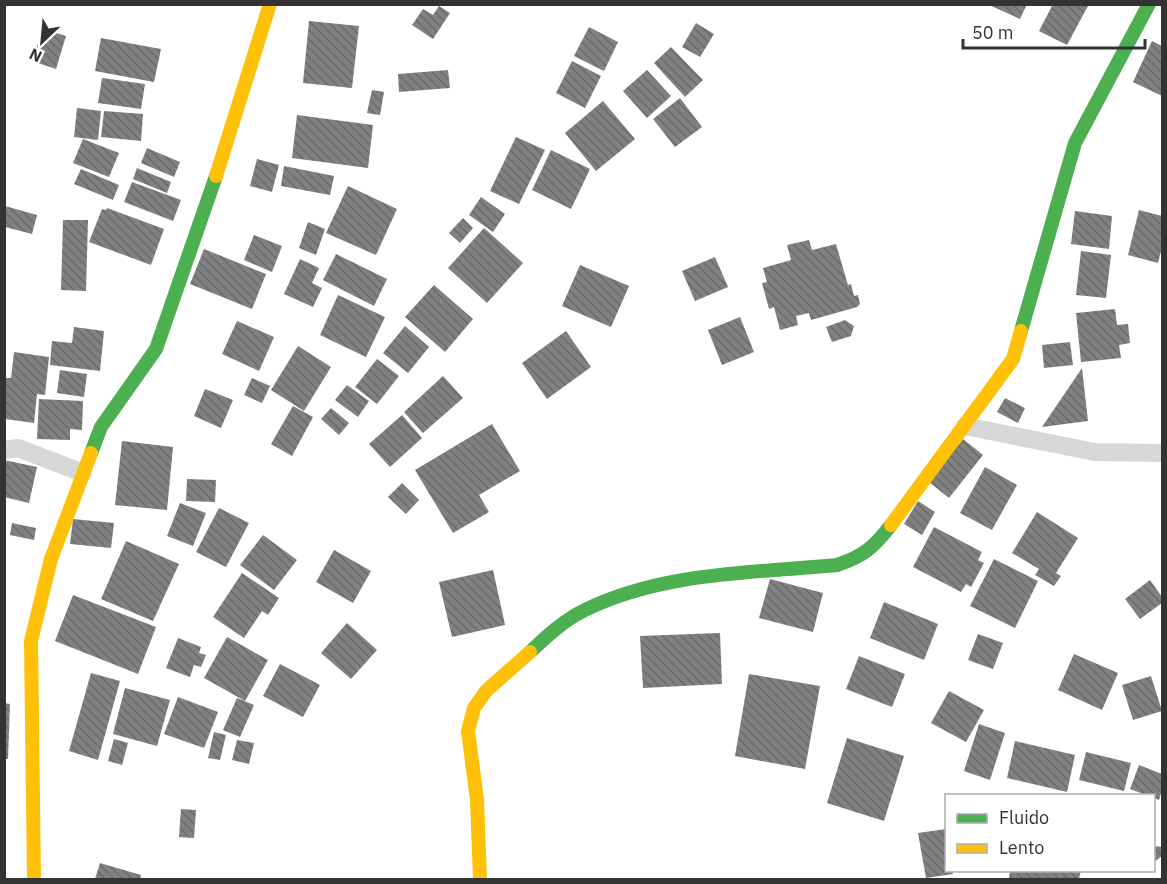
<svg xmlns="http://www.w3.org/2000/svg" width="1167" height="884" font-family="'IBM Plex Sans',sans-serif">
  <defs>
    <pattern id="building-back-hatch" width="6" height="6" patternUnits="userSpaceOnUse" patternTransform="scale(1.5)"><rect width="6" height="6" fill="#818181"/><path d="M-1 5l2 2M0 0l6 6M5-1l2 2" fill="none" stroke="#6a6a6a"/></pattern>
  </defs>
  <rect width="100%" height="100%" fill="#fff"/>
  <!-- building -->
  <path fill="url(#building-back-hatch)" d="M987,4H1027L1020,19Z
    M1053,4H1089L1067,45L1039,31Z
    M439,6L450,13L433,39L412,25L423,9L433,15Z
    M309,21L359,26L352,88L303,83Z
    M696,23L714,34L700,57L682,47Z
    M589,27L618,42L604,71L574,56Z
    M43,29L66,36L56,69L32,61Z
    M101,38L161,49L154,82L95,71Z
    M1152,41L1162,46V96L1133,82Z
    M671,47L703,80L685,97L654,63Z
    M572,61L601,76L585,108L556,93Z
    M448,70L450,88L399,92L398,74Z
    M647,70L671,96L647,118L623,91Z
    M102,78L145,84L141,109L98,103Z
    M372,90L384,92L380,115L367,113Z
    M680,98L702,127L675,147L653,119Z
    M603,101L635,139L596,171L565,133Z
    M77,108L101,111L98,140L74,137Z
    M104,111L143,114L141,141L101,137Z
    M297,115L373,125L368,168L292,158Z
    M516,137L545,150L519,204L490,191Z
    M83,139L119,153L109,177L73,163Z
    M147,148L180,162L174,177L141,163Z
    M551,150L590,169L571,209L532,190Z
    M257,159L279,165L272,192L250,186Z
    M284,166L334,176L330,195L281,186Z
    M137,168L171,182L167,193L133,179Z
    M81,169L119,185L113,200L74,184Z
    M132,182L181,200L173,221L124,202Z
    M348,186L397,209L376,255L326,233Z
    M481,197L505,214L493,232L469,215Z
    M5,206L37,215L32,234L5,227Z
    M107,208L164,229L151,265L89,242L102,209L106,210Z
    M1139,210L1162,216V247L1158,263L1128,255Z
    M1075,211L1112,216L1109,249L1071,244Z
    M463,218L473,228L460,243L449,233Z
    M63,220H88L86,291L61,290Z
    M308,222L325,229L316,255L299,248Z
    M484,228L523,263L487,303L448,268Z
    M254,235L282,246L272,272L244,260Z
    M809,240L812,250L836,244L848,285L851,284L854,296L858,295L860,304L857,307L811,320L809,313L796,316L798,325L780,330L774,307L769,309L762,283L767,282L763,268L791,260L787,245Z
    M204,249L266,274L252,309L190,284Z
    M1081,251L1111,255L1106,298L1076,295Z
    M336,254L387,279L374,306L323,280Z
    M715,257L728,287L695,301L682,271Z
    M300,259L319,268L312,283L322,288L313,307L284,294Z
    M580,265L629,286L611,327L562,306Z
    M434,285L473,319L445,352L405,317Z
    M338,295L385,317L366,357L320,335Z
    M1115,309L1117,325L1128,324L1130,343L1119,345L1121,358L1081,362L1076,313Z
    M740,317L754,352L722,365L708,330Z
    M845,320L854,326L851,336L832,342L826,327Z
    M237,321L274,337L259,371L222,354Z
    M405,326L429,347L408,373L383,353Z
    M74,327L104,331L100,371L50,365L52,341L72,343Z
    M566,331L591,367L547,399L522,363Z
    M1070,342L1073,365L1044,368L1042,345Z
    M298,346L331,367L304,411L271,390Z
    M14,352L49,357L45,395L37,394L34,423L5,419V378H11Z
    M377,359L399,376L377,404L355,387Z
    M1082,368L1088,421L1042,427Z
    M60,370L87,374L84,397L57,393Z
    M443,376L463,398L423,433L404,412Z
    M252,378L270,386L262,403L244,395Z
    M347,385L369,401L358,417L335,400Z
    M205,389L233,400L221,428L194,416Z
    M1005,398L1025,408L1018,423L997,412Z
    M39,399L83,401L82,430L70,429V440L37,439Z
    M293,406L313,417L292,456L271,444Z
    M331,408L349,423L339,435L321,419Z
    M402,415L422,438L390,467L369,444Z
    M492,424L520,471L479,495L489,512L453,533L415,470Z
    M963,439L983,455L949,498L929,482Z
    M122,441L173,447L167,510L115,505Z
    M4,460L37,467L29,503L4,497Z
    M985,467L1017,485L992,530L960,513Z
    M187,479L216,480L215,502L186,501Z
    M402,483L419,500L406,514L388,497Z
    M918,501L935,512L922,535L904,524Z
    M180,503L206,513L193,546L167,536Z
    M219,508L249,523L226,567L196,552Z
    M1037,512L1078,538L1056,573L1061,576L1054,586L1035,575L1039,569L1012,553Z
    M73,519L114,523L111,548L70,544Z
    M12,523L36,528L34,540L10,535Z
    M934,527L982,552L978,560L984,563L971,587L966,584L961,592L913,567Z
    M263,535L297,560L274,590L240,565Z
    M126,541L179,564L153,621L101,599Z
    M334,550L371,571L353,603L316,582Z
    M994,559L1038,581L1015,628L970,606Z
    M493,570L505,625L452,637L439,582Z
    M242,573L279,598L268,615L262,611L244,638L213,617Z
    M770,579L823,593L813,632L759,618Z
    M1150,580L1162,597V603L1140,619L1125,599Z
    M73,595L156,627L138,674L55,641Z
    M884,602L938,624L924,660L870,638Z
    M347,623L377,650L351,679L321,653Z
    M720,633L722,684L643,688L640,636Z
    M978,634L1003,643L993,669L968,660Z
    M227,637L268,660L245,701L204,678Z
    M178,638L201,647L199,653L206,655L201,667L194,665L190,677L166,668Z
    M1074,654L1118,673L1102,710L1058,690Z
    M859,656L905,674L892,707L846,689Z
    M280,664L320,685L303,717L263,696Z
    M91,673L120,681L98,760L69,751Z
    M749,674L820,686L805,769L735,756Z
    M1151,676L1162,711L1133,720L1122,685Z
    M125,688L170,700L157,746L113,734Z
    M949,691L984,710L966,742L931,723Z
    M178,697L218,712L204,748L164,734Z
    M237,698L254,705L240,737L223,730Z
    M4,703L10,704L8,759H4Z
    M979,724L1005,733L990,780L964,771Z
    M214,732L226,735L220,760L208,758Z
    M847,738L904,756L884,821L827,803Z
    M114,739L128,743L122,765L108,761Z
    M237,740L254,743L249,764L232,760Z
    M1015,741L1075,755L1067,792L1007,778Z
    M1086,752L1131,763L1124,791L1079,780Z
    M1139,765L1162,774V790L1159,800L1130,789Z
    M181,809L196,810L194,838L179,837Z
    M946,829V870H952L953,874L926,878L918,833Z
    M1154,846L1162,847V856L1154,862Z
    M100,863L141,875L140,879H95Z
    M1010,870H1081L1079,879H1009Z"/>
  <g fill="none" stroke-linecap="round" stroke-linejoin="round">
    <!-- street -->
    <path stroke="#d7d7d7" stroke-width="18" d="M965,426L1095,452L1162,453
      M4,450L18,448L83,473"/>
    <!-- fast -->
    <path stroke="#4caf50" stroke-width="14" d="M1021,331L1075,143L1149,4
      M91,453L101,427L156,349L216,176
      M530,652C547,636 564,620 585,610C662,572 753,573 837,565C864,556 874,547 891,525"/>
    <!-- slow -->
    <path stroke="#ffc107" stroke-width="14" d="M216,176L270,4
      M891,525L1013,359L1021,331
      M34,880L31,641L51,559L91,453
      M480,880L477,800L468,731L474,708L486,691L530,652"/>
  </g>
  <!-- border -->
  <rect width="1167" height="884" fill="none" stroke="#333333" stroke-width="12"/>
  <!-- legend -->
  <rect x="945" y="794" width="210" height="78" fill="#ffffff" stroke="#adadad" stroke-width="1.5"/>
  <rect x="957" y="814" width="30" height="9" fill="#4caf50" stroke="#adadad" stroke-width="1.5"/>
  <text x="999" y="824" font-size="18" fill="#333333">Fluido</text>
  <rect x="957" y="844" width="30" height="9" fill="#ffc107" stroke="#adadad" stroke-width="1.5"/>
  <text x="999" y="854" font-size="18" fill="#333333">Lento</text>
  <!-- north arrow -->
  <g transform="translate(42 42) rotate(206)" stroke="#ffffff" stroke-width="4.5" paint-order="stroke">
  <path d="M0-4.5L10 22L0 15L-10 22Z" fill="#333333"/>
  <text y="-9" font-size="16" font-weight="bold" text-anchor="middle" fill="#333333">N</text>
  </g>
  <!-- scale -->
  <path d="M963 39v9h182v-9" fill="none" stroke="#333333" stroke-width="3"/>
  <text x="972" y="39" font-size="18" fill="#333333" stroke="#ffffff" stroke-width="4.5" paint-order="stroke">50 m</text>
</svg>
